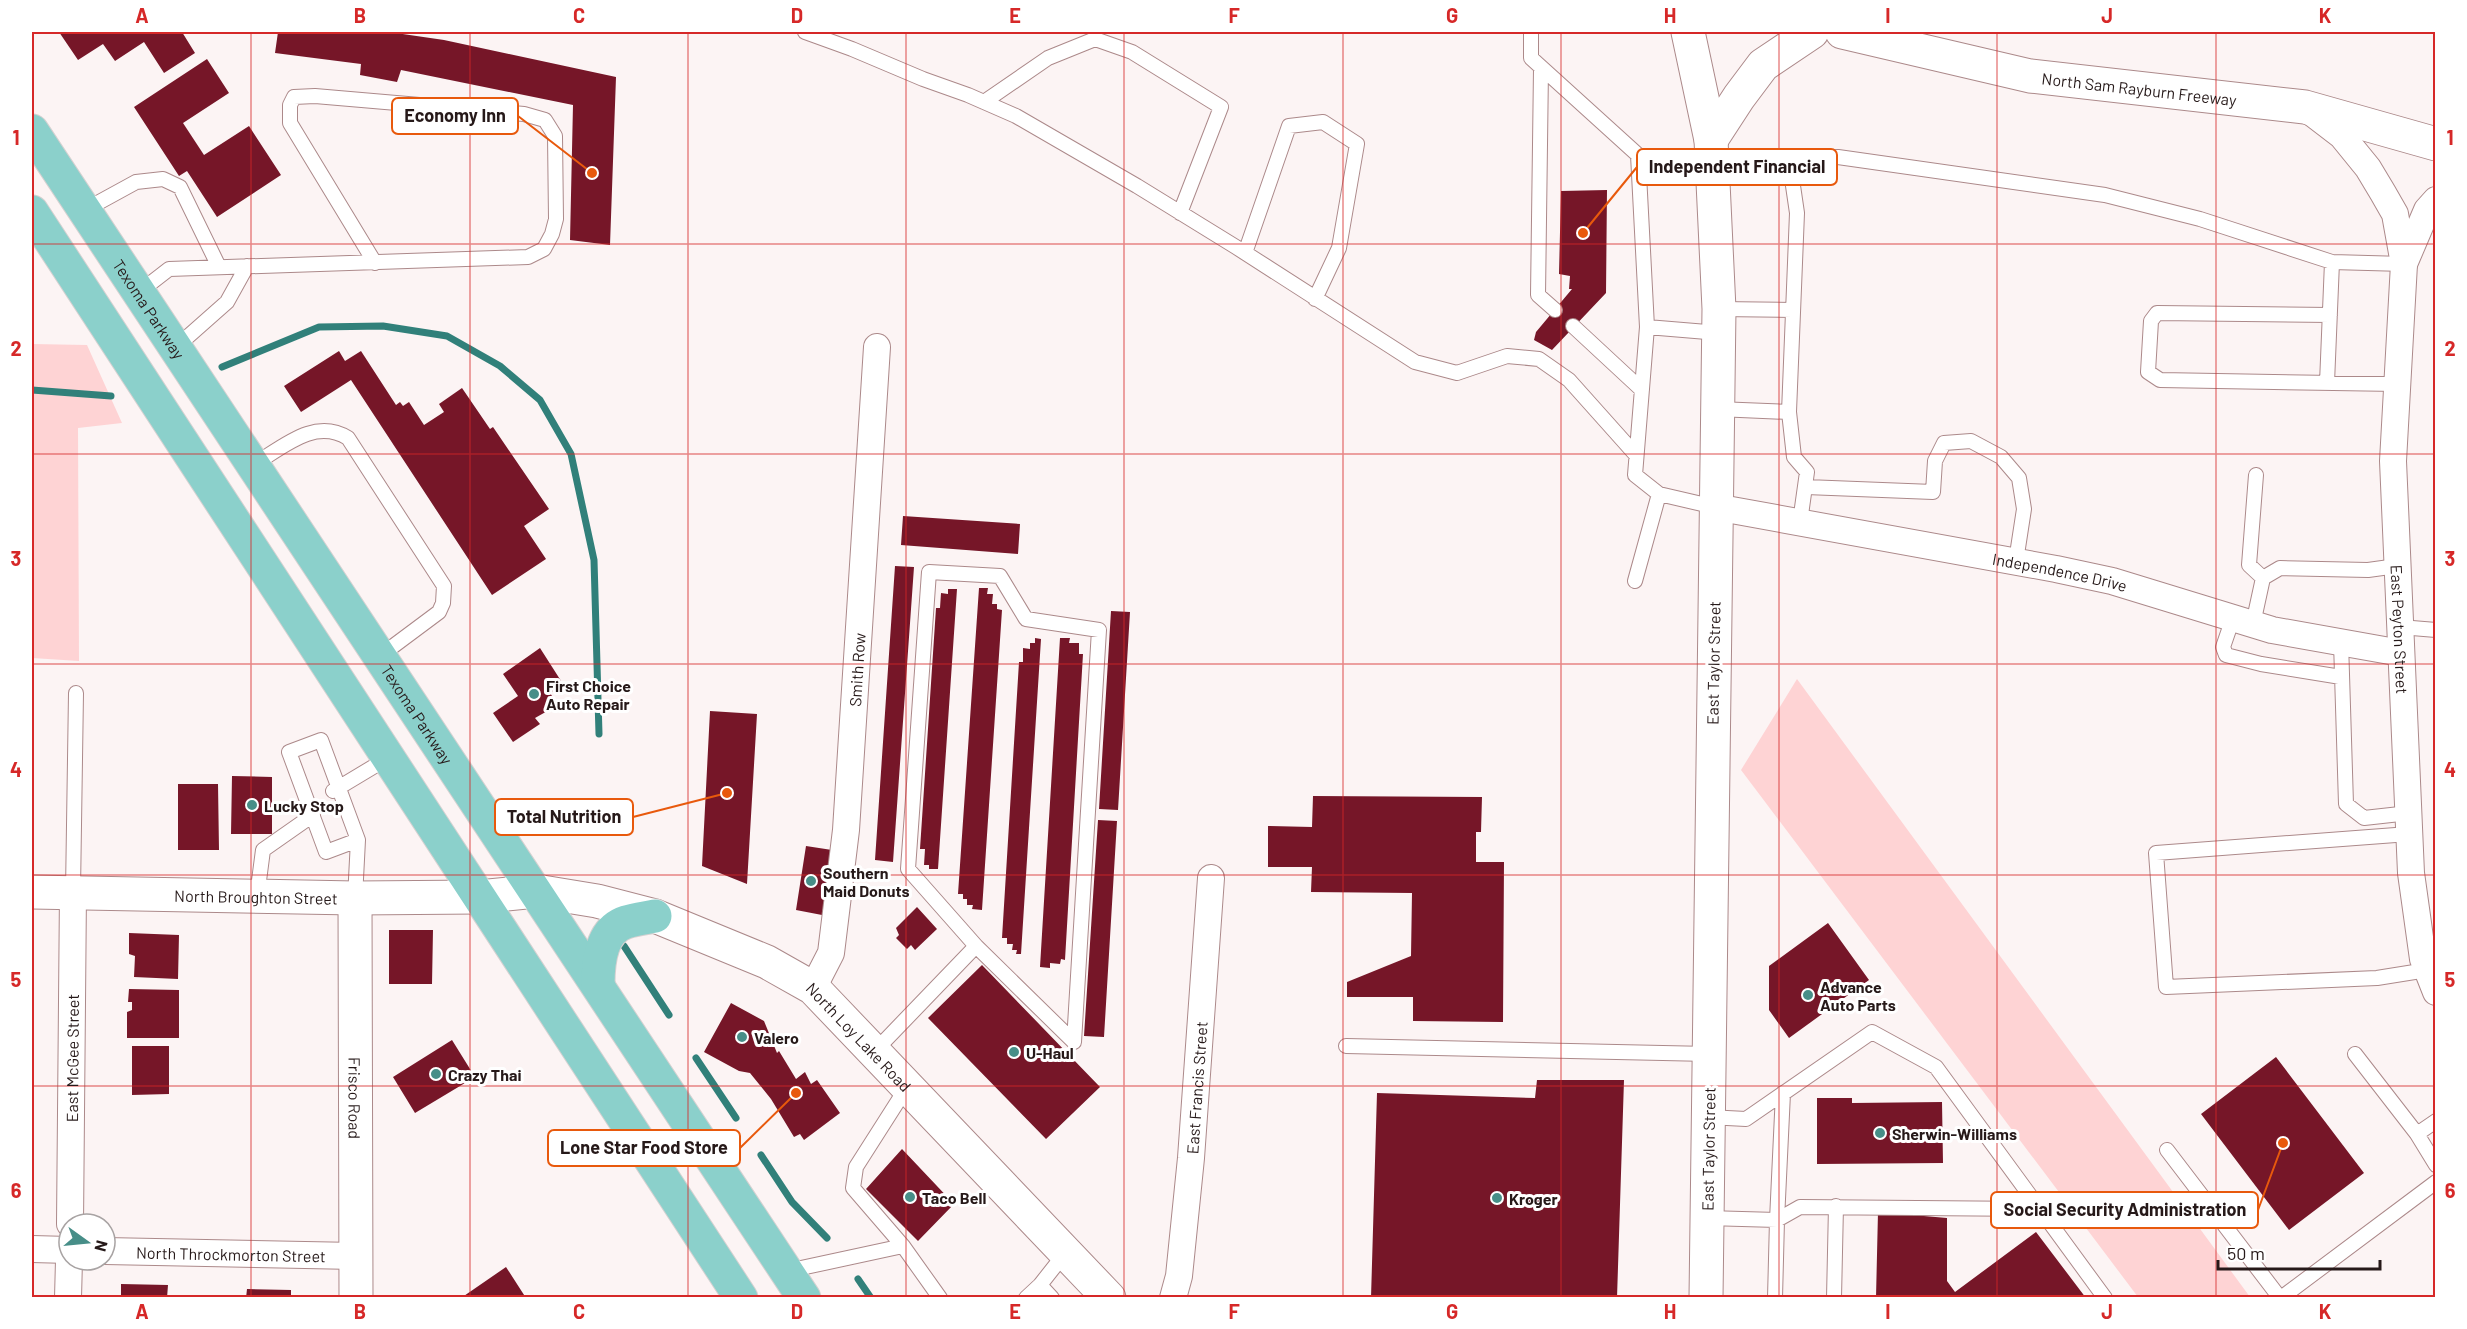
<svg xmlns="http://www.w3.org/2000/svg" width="2467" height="1329" font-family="Barlow,sans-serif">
  <rect width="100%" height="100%" fill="#fcf4f4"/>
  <!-- green -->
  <path fill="#fed3d4" d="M32,344L87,345L122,423L78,428L79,661L32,658Z
    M1797,679L2250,1297H2138L1741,770Z"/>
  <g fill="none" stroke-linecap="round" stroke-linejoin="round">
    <!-- stream -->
    <path stroke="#31807a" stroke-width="7" d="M222,367L319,327L383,326L447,336L500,366L540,400L571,454L594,560L599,734
      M32,390L111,396
      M624,946L669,1015
      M696,1058L736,1118
      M761,1155L792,1202L827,1238
      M858,1279L871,1298"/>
  </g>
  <!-- building -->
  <path fill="#761628" d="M59,32H182L195,53L164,73L144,42L115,61L103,44L78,60Z
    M278,32H389L444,40L616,77L610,245L570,240L573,105L401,70L397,82L360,75L361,64L275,53Z
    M207,59L229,93L183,123L204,155L249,126L281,175L217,217L187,171L179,176L134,107Z
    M1607,190L1606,293L1552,350L1534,340L1536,332L1572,289H1569L1570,276L1559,274L1561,191Z
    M339,351L345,361L361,351L396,405L400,402L403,406L409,402L424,425L444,412L439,404L462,388L490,429L493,427L549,509L524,526L546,559L492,595L351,380L301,412L284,386Z
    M903,516L1020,524L1018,554L901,545Z
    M895,566L914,567L893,862L875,860Z
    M979,588H988L987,594H993L992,604H997V609L1002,610L982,910L972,909L973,905H967V899H963V894H958Z
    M948,589H957L938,869H929V865H924L925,849H920L936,608H940L941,593L948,594Z
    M1111,611L1130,612L1118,810L1099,809Z
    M1035,638L1041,639L1021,954H1016L1017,950H1012L1013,944H1007V938H1002L1019,662H1023V648L1030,649V643H1035Z
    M1060,638H1070L1069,643H1079V654H1083L1065,960L1061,959L1060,964L1050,963V968L1040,967Z
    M540,648L563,684L550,693L558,705L535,718L540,724L513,742L493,713L518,696L503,674Z
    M710,711L757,714L747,884L702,866Z
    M232,776L272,777V834H231Z
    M178,784H218L219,850H178Z
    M1313,796L1482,797L1481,832H1476V862H1504L1503,1022L1413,1021V997H1347V982L1411,956L1412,893L1311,892L1312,867H1268V826L1312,827Z
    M1098,820L1117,821L1104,1037L1084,1036Z
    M806,846L832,850L822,915L796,910Z
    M917,907L937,929L915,950L911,945L907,949L896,938L899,935L896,928Z
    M1828,923L1869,980L1789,1038L1769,1010V966Z
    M389,930H433L432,984H389Z
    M129,933L179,935L178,979L134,977L135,956L129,954Z
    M982,965L1100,1087L1046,1139L928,1018Z
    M129,989L179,990V1038H127V1012L132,1010V1002H128Z
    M731,1003L764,1021L777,1053L779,1051L796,1079L805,1072L811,1084L817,1080L840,1113L804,1140L800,1134L794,1137L771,1099L750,1073L739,1071L704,1052Z
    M452,1040L475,1077L415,1113L393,1077Z
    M132,1046H169V1094L132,1095Z
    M2276,1057L2364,1173L2289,1230L2201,1114Z
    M1537,1080H1624L1617,1298H1371L1377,1093L1535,1098Z
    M1817,1098H1852V1103L1942,1102L1943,1163L1817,1164Z
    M902,1149L954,1204L918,1241L866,1189Z
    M1878,1212L1947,1218V1281L1955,1292L2036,1232L2086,1298H1876Z
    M506,1267L526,1298H461Z
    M121,1284L168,1285L167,1298H121Z
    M247,1289L291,1290V1298H246Z"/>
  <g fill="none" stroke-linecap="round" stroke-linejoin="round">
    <defs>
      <path id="lane" d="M805,32L852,49L923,79L968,95L1016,116L1137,186L1236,247L1415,362L1457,373L1507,356L1539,359L1569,380L1636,455
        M1531,32V58L1638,155L1647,327L1719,333
        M1541,69L1538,295L1555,310
        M984,102L1048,58L1095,39L1132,52L1221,107L1180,213
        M83,211L136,182L163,179L180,187L219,267
        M1245,253L1289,126L1323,122L1357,144L1339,248L1315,299
        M138,293L169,269L528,257L544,249L552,234L556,219L555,136L545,120L524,114L315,96L294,97L290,105V123L375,263
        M1719,309L1792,310
        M2330,315L2157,313L2151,321L2148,372L2160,380L2397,384
        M1573,326L1642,390
        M1647,327L1635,475L1659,494L1715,507
        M175,348L227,302L247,266
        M2327,383L2332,262
        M1717,409L1789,412
        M253,465C282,448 314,417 348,438L444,586L443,603L439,612L380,656
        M2256,475L2249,565L2263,578
        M1806,487L1933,492L1935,461L1944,443L1971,441L2001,457L2019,478L2024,509L2016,561
        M1800,522L1807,472L1794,457L1789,412L1797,213L1792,179L1799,164L1814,158L1838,157L2105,195L2200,219L2332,262L2404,264
        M1635,581L1659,494
        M2233,618L2223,647L2226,655L2261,664L2341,677
        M2253,624L2263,578L2280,568L2368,570L2397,566
        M2400,627L2436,630
        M2341,642L2346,804L2364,818L2409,813
        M333,791L388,758
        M2409,834L2156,853L2166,987L2377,978L2427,970
        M73,891L76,693
        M257,896L263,850L313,815
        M355,898L358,840L321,740L289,752L326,852L358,840
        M1346,1046L1709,1054
        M874,1052L976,946L908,869L929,572L1000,576L1026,619L1099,630L1074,1042L976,946
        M2355,1054L2417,1134L2436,1121
        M907,1087L856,1167L853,1188L903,1246L940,1298
        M1708,1117L1746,1119L1872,1032L1936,1067L2105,1298
        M2417,1134L2436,1165
        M2167,1150L2280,1298
        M1707,1218L1777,1220L1775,1298
        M1777,1220L1800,1207L2040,1209
        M1777,1220L1783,1093
        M787,1271L903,1246
        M1040,1285L1052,1298
        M1026,1298L1040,1285L1066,1252
        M1834,1298L1836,1206
        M2281,1298L2436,1182"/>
      <g id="street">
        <path id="s1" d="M2312,113L2342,136L2368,168L2383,193L2395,214L2404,264L2393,461L2411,873L2423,959L2436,992"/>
        <path d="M2404,264L2427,210L2436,200"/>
        <path id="s2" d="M1715,507L2056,569L2112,581L2272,630L2401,653"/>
        <path id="s3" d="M813,988L831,953L846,830L877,347"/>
        <path id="s4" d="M70,1224L73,891"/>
        <path d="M32,1249L69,1250"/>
        <path id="s5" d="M105,1251L356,1256"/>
        <path d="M68,1298L69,1260"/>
        <path id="s6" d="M1173,1298L1179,1276L1191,1158L1211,878"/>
      </g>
      <g id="secondary">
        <path d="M1688,32L1711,140L1719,309L1706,1298"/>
        <path id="s7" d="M1842,32L2030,76L2305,107L2436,144"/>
        <path d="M1711,140L1739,97L1763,65L1812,32"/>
        <path id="s8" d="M32,892L355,898L479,897L536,891L597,901L655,916L767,962L813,988L1109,1298"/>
        <path id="s9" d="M355,898L356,1298"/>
      </g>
      <g id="primary">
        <path id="s10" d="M32,131L804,1298"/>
        <path d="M32,212L741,1298"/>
        <path d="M598,984C598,963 601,930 626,922C635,919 645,918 655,916"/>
      </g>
    </defs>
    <!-- lane casing -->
    <use href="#lane" stroke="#ac898a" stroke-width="16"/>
    <!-- street casing -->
    <use href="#street" stroke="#ac898a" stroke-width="28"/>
    <!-- secondary casing -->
    <use href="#secondary" stroke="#ac898a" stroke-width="35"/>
    <!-- primary casing -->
    <use href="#primary" stroke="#d4d1d1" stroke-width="35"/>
    <!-- lane -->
    <use href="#lane" stroke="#fff" stroke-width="14"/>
    <!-- street -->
    <use href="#street" stroke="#fff" stroke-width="26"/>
    <!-- secondary -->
    <use href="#secondary" stroke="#fff" stroke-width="33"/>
    <!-- primary -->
    <use href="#primary" stroke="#8bd0cb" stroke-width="33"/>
  </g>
  <!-- grid -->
  <path fill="none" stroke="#d62828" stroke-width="1.5" stroke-opacity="0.55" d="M251,32V1298M470,32V1298M688,32V1298M906,32V1298M1124,32V1298M1343,32V1298M1561,32V1298M1779,32V1298M1997,32V1298M2216,32V1298M32,244H2436M32,454H2436M32,664H2436M32,875H2436M32,1086H2436"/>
  <!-- markers -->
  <g fill="#478e88" stroke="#fff" stroke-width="2">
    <circle cx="534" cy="694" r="6"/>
    <circle cx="252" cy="805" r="6"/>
    <circle cx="811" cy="881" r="6"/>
    <circle cx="1808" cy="995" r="6"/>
    <circle cx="742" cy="1037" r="6"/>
    <circle cx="1014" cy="1052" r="6"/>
    <circle cx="436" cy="1074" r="6"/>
    <circle cx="1880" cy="1133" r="6"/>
    <circle cx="910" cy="1197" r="6"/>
    <circle cx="1497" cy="1198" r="6"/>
  </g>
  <g text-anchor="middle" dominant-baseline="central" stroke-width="6" stroke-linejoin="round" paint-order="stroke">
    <!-- street labels -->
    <g font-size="16" fill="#261919" stroke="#fff">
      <text stroke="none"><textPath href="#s7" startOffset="303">North Sam Rayburn Freeway</textPath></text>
      <text stroke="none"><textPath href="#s10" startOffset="213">Texoma Parkway</textPath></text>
      <text stroke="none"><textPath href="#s2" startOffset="351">Independence Drive</textPath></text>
      <text stroke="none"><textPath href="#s1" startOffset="549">East Peyton Street</textPath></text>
      <text transform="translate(1713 663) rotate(-89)">East Taylor Street</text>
      <text stroke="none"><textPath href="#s3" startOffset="324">Smith Row</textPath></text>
      <text stroke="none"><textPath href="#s10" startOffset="699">Texoma Parkway</textPath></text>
      <text stroke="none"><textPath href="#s8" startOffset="224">North Broughton Street</textPath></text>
      <text stroke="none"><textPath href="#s8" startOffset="867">North Loy Lake Road</textPath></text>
      <text stroke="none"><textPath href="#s4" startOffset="166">East McGee Street</textPath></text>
      <text stroke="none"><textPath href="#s6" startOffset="212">East Francis Street</textPath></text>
      <text stroke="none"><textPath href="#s9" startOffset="200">Frisco Road</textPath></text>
      <text transform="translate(1708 1149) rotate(-89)">East Taylor Street</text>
      <text stroke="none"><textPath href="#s5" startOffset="126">North Throckmorton Street</textPath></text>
    </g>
    <!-- poi labels -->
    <g font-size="16" font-weight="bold" fill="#261919" stroke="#fff" text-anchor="start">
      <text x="546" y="685">First Choice<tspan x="546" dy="18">Auto Repair</tspan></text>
      <text x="264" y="805">Lucky Stop</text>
      <text x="823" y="872">Southern<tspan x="823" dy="18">Maid Donuts</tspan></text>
      <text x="1820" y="986">Advance<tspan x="1820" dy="18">Auto Parts</tspan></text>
      <text x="754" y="1037">Valero</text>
      <text x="1026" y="1052">U-Haul</text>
      <text x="448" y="1074">Crazy Thai</text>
      <text x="1892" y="1133">Sherwin-Williams</text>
      <text x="922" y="1197">Taco Bell</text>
      <text x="1509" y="1198">Kroger</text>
    </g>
  </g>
  <!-- callouts -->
  <path fill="none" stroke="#e8590c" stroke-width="2" d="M592 173L518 116M1583 233L1637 167M727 793L633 817M796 1093L740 1148M2283 1143L2258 1210"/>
  <g fill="#e8590c" stroke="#fff" stroke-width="2">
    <circle cx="592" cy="173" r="6"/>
    <circle cx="1583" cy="233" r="6"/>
    <circle cx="727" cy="793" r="6"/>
    <circle cx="796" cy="1093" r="6"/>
    <circle cx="2283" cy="1143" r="6"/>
  </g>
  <g fill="#fff" stroke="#e8590c" stroke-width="2">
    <rect x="392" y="98" width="126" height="36" rx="6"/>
    <rect x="1637" y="149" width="200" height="36" rx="6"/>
    <rect x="495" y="799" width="138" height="36" rx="6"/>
    <rect x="548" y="1130" width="192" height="36" rx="6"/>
    <rect x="1991" y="1192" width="267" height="36" rx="6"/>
  </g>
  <g font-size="18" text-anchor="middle" font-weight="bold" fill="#261919">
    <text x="455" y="122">Economy Inn</text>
    <text x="1737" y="173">Independent Financial</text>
    <text x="564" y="823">Total Nutrition</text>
    <text x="644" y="1154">Lone Star Food Store</text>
    <text x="2125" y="1216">Social Security Administration</text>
  </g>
  <!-- border -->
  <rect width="2467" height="1329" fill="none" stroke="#ffffff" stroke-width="66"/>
  <!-- north arrow -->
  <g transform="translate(87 1242) rotate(105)"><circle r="28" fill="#ffffff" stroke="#a8a3a3" stroke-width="1.5"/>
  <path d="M0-4.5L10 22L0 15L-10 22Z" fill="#478e88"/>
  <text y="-9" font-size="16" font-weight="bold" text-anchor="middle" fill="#261919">N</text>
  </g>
  <!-- scale -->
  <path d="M2218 1260v9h162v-9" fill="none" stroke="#261919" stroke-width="3"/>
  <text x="2227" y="1260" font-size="18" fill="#261919" stroke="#ffffff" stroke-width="4.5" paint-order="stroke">50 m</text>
  <rect x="33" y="33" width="2401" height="1263" fill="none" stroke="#d62828" stroke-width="2"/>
  <g font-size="20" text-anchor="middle" font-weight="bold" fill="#d62828">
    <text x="142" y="23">A</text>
    <text x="360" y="23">B</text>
    <text x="579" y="23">C</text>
    <text x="797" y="23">D</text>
    <text x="1015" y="23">E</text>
    <text x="1234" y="23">F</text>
    <text x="1452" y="23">G</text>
    <text x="1670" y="23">H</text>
    <text x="1888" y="23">I</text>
    <text x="2107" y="23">J</text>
    <text x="2325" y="23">K</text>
    <text x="16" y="145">1</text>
    <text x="2450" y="145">1</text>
    <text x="16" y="356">2</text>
    <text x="2450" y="356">2</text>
    <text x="16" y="566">3</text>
    <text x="2450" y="566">3</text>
    <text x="16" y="777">4</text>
    <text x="2450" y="777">4</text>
    <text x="16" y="987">5</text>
    <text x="2450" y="987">5</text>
    <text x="16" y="1198">6</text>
    <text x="2450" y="1198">6</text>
    <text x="142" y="1319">A</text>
    <text x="360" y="1319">B</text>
    <text x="579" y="1319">C</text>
    <text x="797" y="1319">D</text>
    <text x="1015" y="1319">E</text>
    <text x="1234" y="1319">F</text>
    <text x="1452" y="1319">G</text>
    <text x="1670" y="1319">H</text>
    <text x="1888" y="1319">I</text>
    <text x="2107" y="1319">J</text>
    <text x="2325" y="1319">K</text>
  </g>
</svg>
